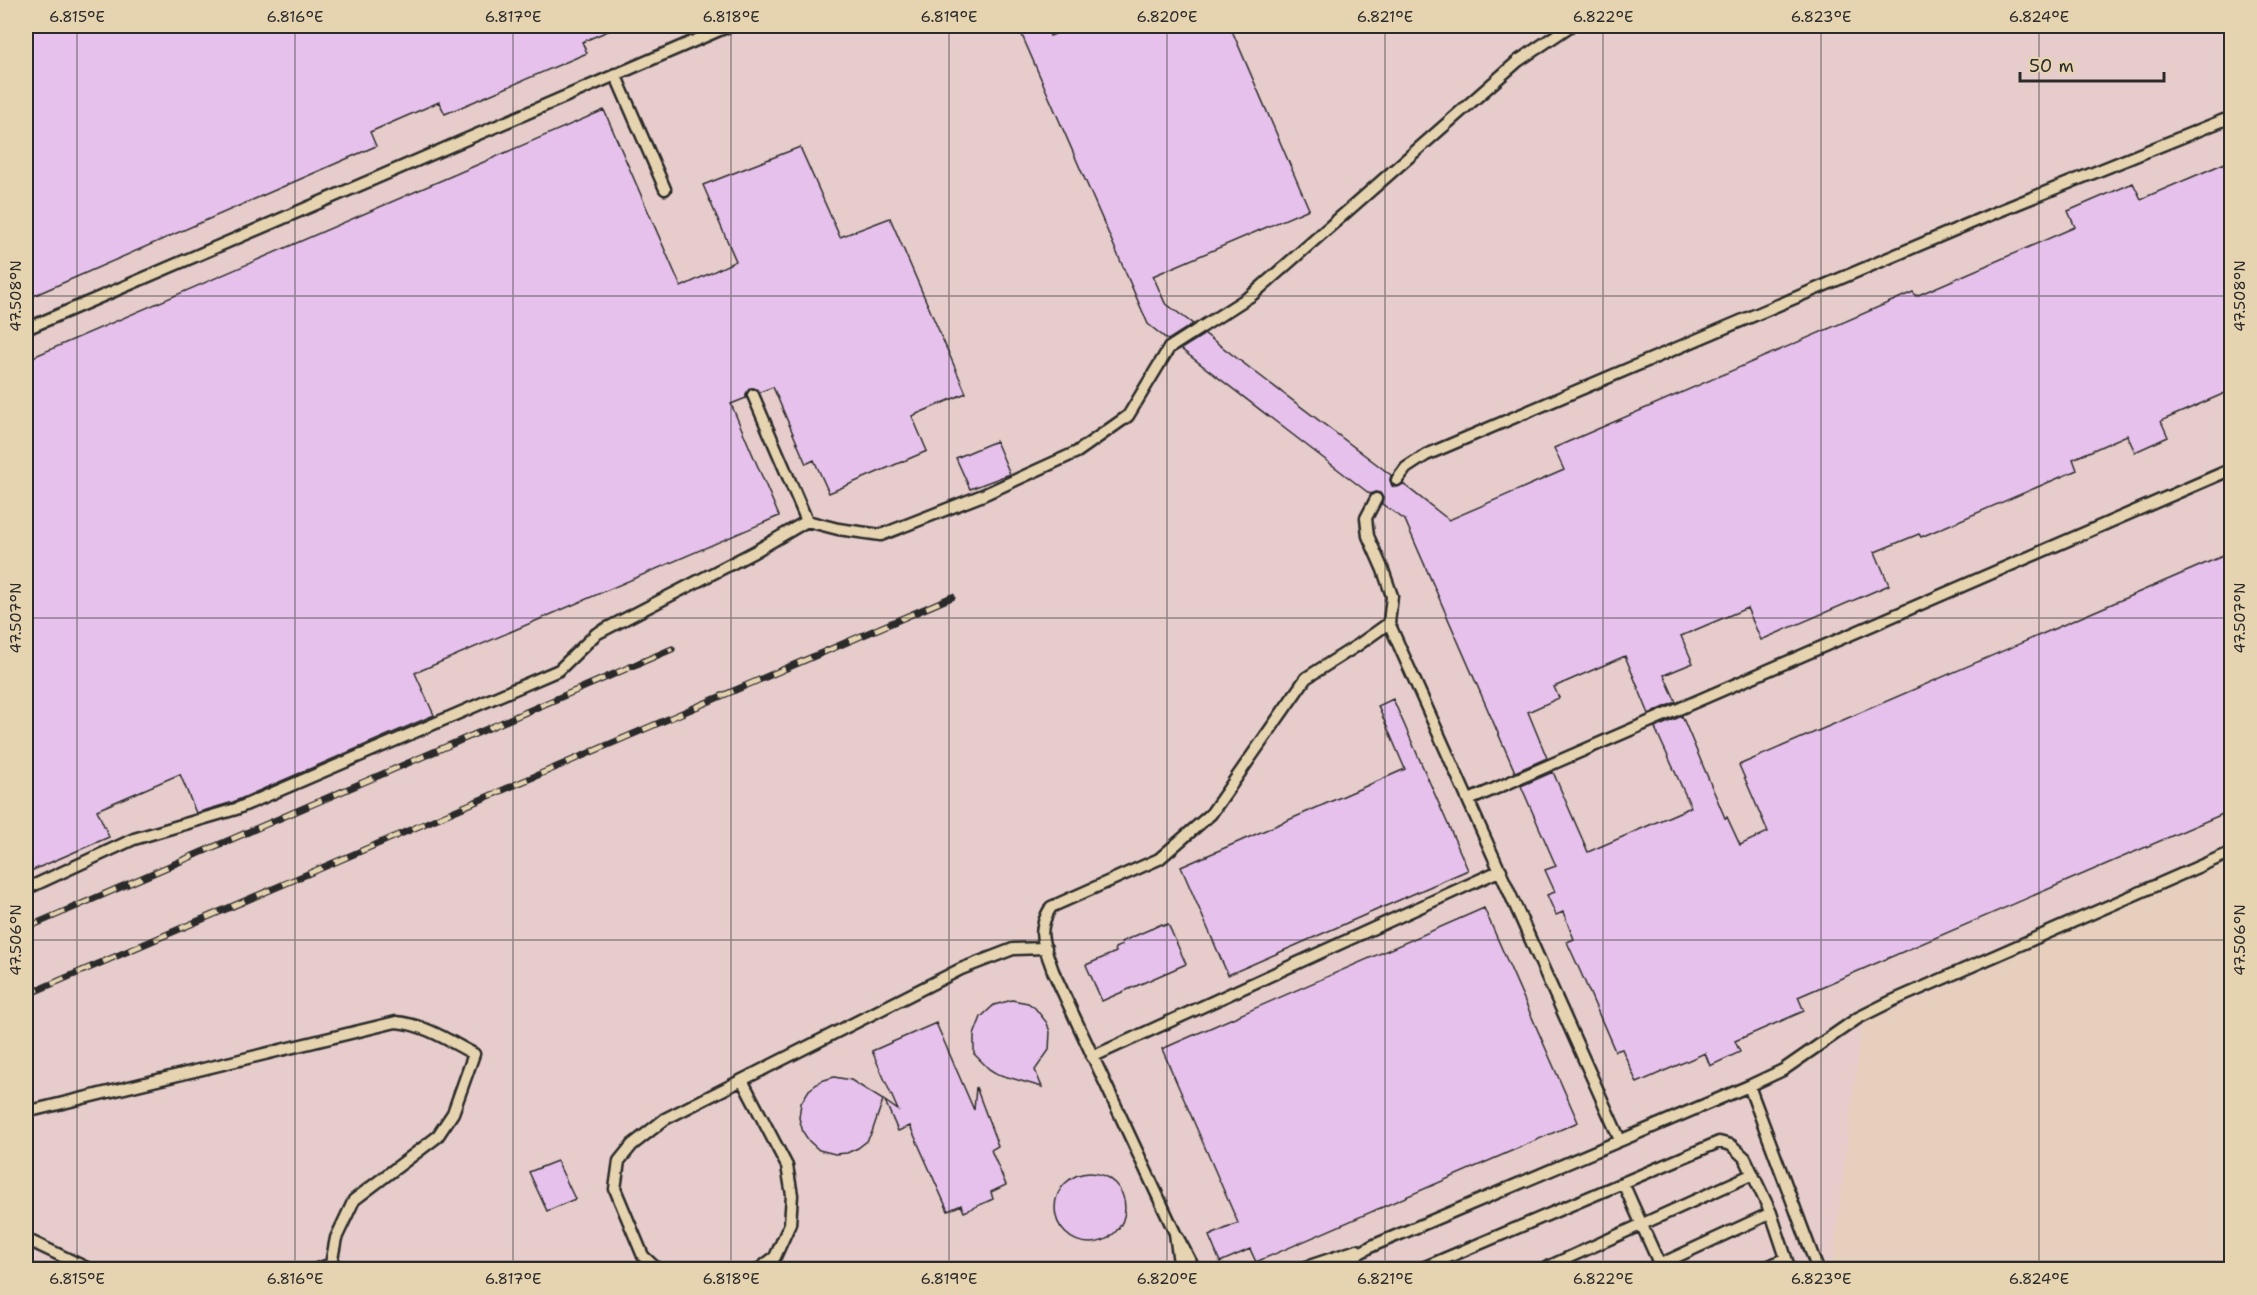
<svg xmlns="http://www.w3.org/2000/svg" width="2257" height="1295" font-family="'Shantell Sans',sans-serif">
  <rect width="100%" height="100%" fill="#e6d0bd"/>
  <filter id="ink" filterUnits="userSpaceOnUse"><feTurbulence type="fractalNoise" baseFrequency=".0167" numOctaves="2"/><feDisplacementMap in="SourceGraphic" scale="12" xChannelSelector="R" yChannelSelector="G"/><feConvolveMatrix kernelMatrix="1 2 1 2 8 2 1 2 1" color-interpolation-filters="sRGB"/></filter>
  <g filter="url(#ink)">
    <!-- built -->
    <path fill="#e6cccb" d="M26,26H2231V858L1862,1025L1832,1269H26Z"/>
    <!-- building -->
    <path fill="#e5c1eb" stroke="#2b2b2b" stroke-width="1.5" d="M26,26H620L582,42L587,53L445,114L439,102L370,132L376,146L26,299Z
      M1018,26H1046L1050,36L1076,26H1230L1309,209L1153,276L1165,303L1193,324L1168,340L1148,324Z
      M604,110L681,287L736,261L703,185L800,147L840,237L890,218L966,393L912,416L927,451L829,493L814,460L806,464L773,387L760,392L754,388H750L746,394V398L731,404L779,516L415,673L434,715L233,802L196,813L180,774L97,810L109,837L26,873V360Z
      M2232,160V390L2161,421L2168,437L2135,452L2127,435L2073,459L2077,470L1921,537L1919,534L1875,552L1889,585L1761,640L1747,608L1681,636L1693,663L1664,675L1676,702L1649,714L1625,656L1554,687L1559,698L1528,712L1547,758L1515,772L1405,520L1382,504L1383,498L1380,493L1375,492L1370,494L1181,349L1205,334L1391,475L1390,480L1392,486L1397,487L1403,484L1449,520L1564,470L1554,448L1913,292L1916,296L2075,227L2068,211L2133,183L2141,199Z
      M996,441L1010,474L970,489L956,458Z
      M2232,552V810L1798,997L1804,1011L1735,1041L1740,1052L1710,1066L1705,1053L1637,1083L1622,1049L1615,1051L1581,973L1567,942L1574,939L1563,912L1556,915L1547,895L1555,892L1545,870L1556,866L1521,786L1553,772L1588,852L1691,807L1655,728L1682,716L1725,818L1727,817L1740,845L1768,832L1739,765Z
      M1393,699L1468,870L1228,975L1181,867L1405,769L1378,706Z
      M1484,908L1578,1122L1256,1262L1250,1249L1220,1262L1209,1236L1238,1223L1162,1049Z
      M1162,924L1163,926L1168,924L1186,964L1102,1001L1086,965L1116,952L1115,948L1122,945L1121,942Z
      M1012,1000L1028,1003L1035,1008L1047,1023L1050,1032L1049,1050L1035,1070L1042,1087L997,1074L989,1069L974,1054V1035L981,1017L994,1005Z
      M936,1023L974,1110L976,1087L998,1146L991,1150L1006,1185L991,1192L993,1199L964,1212L961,1205L948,1211L910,1126L898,1131L885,1101L898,1110L872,1051Z
      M834,1077L851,1080L883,1100L872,1132L867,1141L858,1148L847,1153L835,1154L819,1150L809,1141L803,1132L799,1118L801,1103L809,1090L821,1081Z
      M557,1161L575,1199L547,1211L529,1172Z
      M1055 1208a35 35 0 1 1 70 0a35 35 0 1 1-70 0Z"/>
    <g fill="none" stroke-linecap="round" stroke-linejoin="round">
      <defs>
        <path id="service" d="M615,74L665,189
          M26,329L729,26
          M753,395L807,521
          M1397,480L1406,468L1426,455L1992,214L2224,120L2232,119
          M1376,499L1366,518L1368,536L1383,570L1392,596L1389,623L1620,1140
          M1469,800L2232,469
          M26,889L134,839L236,809L559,670L596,634L754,552L807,521L838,529L881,535L983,495L1077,452L1128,416L1169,348L1252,295L1518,61L1570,26
          M1092,1057L1501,870
          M742,1080L787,1166L792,1195L790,1224L775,1257L758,1270
          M1749,1086L1818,1270
          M26,1112L396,1022C424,1024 451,1042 474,1054L453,1113L437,1137L354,1200L336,1238L331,1264
          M1623,1183L1662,1270
          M1178,1238L1195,1270
          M26,1239L91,1270
          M314,1270L331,1264L348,1270
          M658,1270L643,1256L615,1189L619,1161L632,1145L665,1119L961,969L1013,949L1046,948
          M1180,1270L1175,1233L1053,971C1044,944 1035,933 1051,907L1159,859L1211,814L1306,678L1358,645L1389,623
          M1297,1270L1357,1250
          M1330,1270L1372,1246L1749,1086L1783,1070L1858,1018L1892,1001L2232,852
          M1418,1270L1719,1142L1731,1145L1745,1158L1771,1213L1790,1270
          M1541,1270L1753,1174
          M1648,1270L1771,1213
          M1761,1270L1786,1258"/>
      </defs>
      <!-- service casing -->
      <use href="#service" stroke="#2b2b2b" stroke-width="15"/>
      <!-- service -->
      <use href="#service" stroke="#e6d4b1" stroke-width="10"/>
      <defs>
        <path id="rail" d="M26,928L672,649
          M26,995L952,597"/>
      </defs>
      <!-- rail casing -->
      <use href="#rail" stroke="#2b2b2b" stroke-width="7"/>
      <!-- rail -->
      <use href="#rail" stroke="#e6d4b1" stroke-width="4.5" stroke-dasharray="14" stroke-linecap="butt"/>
    </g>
  </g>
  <!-- ticks -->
  <path fill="none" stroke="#2b2b2b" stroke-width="1.5" stroke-opacity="0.45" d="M77,26V1270M295,26V1270M513,26V1270M731,26V1270M949,26V1270M1167,26V1270M1385,26V1270M1603,26V1270M1821,26V1270M2039,26V1270M26,296H2232M26,618H2232M26,940H2232M26,1261H2232"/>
  <!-- margin -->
  <rect width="2257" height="1295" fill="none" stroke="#e6d4b1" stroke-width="66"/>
  <!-- scale -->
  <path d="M2020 72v9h144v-9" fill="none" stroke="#2b2b2b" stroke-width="3"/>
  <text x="2029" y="72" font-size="18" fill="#2b2b2b" stroke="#e6d4b1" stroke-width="4.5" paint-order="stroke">50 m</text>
  <rect x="33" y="33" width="2191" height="1229" fill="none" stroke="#2b2b2b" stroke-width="2"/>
  <g font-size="15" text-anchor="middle" fill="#2b2b2b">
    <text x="77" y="22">6.815°E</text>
    <text x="295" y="22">6.816°E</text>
    <text x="513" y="22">6.817°E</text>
    <text x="731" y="22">6.818°E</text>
    <text x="949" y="22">6.819°E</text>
    <text x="1167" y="22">6.820°E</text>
    <text x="1385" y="22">6.821°E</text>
    <text x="1603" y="22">6.822°E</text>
    <text x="1821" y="22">6.823°E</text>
    <text x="2039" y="22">6.824°E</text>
    <text transform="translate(16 296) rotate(-90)" y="5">47.508°N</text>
    <text transform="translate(2240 296) rotate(-90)" y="5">47.508°N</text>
    <text transform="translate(16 618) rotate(-90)" y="5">47.507°N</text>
    <text transform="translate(2240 618) rotate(-90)" y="5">47.507°N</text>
    <text transform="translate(16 940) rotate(-90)" y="5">47.506°N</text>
    <text transform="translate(2240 940) rotate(-90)" y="5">47.506°N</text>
    <text x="77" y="1284">6.815°E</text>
    <text x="295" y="1284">6.816°E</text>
    <text x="513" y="1284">6.817°E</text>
    <text x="731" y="1284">6.818°E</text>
    <text x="949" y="1284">6.819°E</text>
    <text x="1167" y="1284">6.820°E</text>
    <text x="1385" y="1284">6.821°E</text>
    <text x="1603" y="1284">6.822°E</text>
    <text x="1821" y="1284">6.823°E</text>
    <text x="2039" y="1284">6.824°E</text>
  </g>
</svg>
